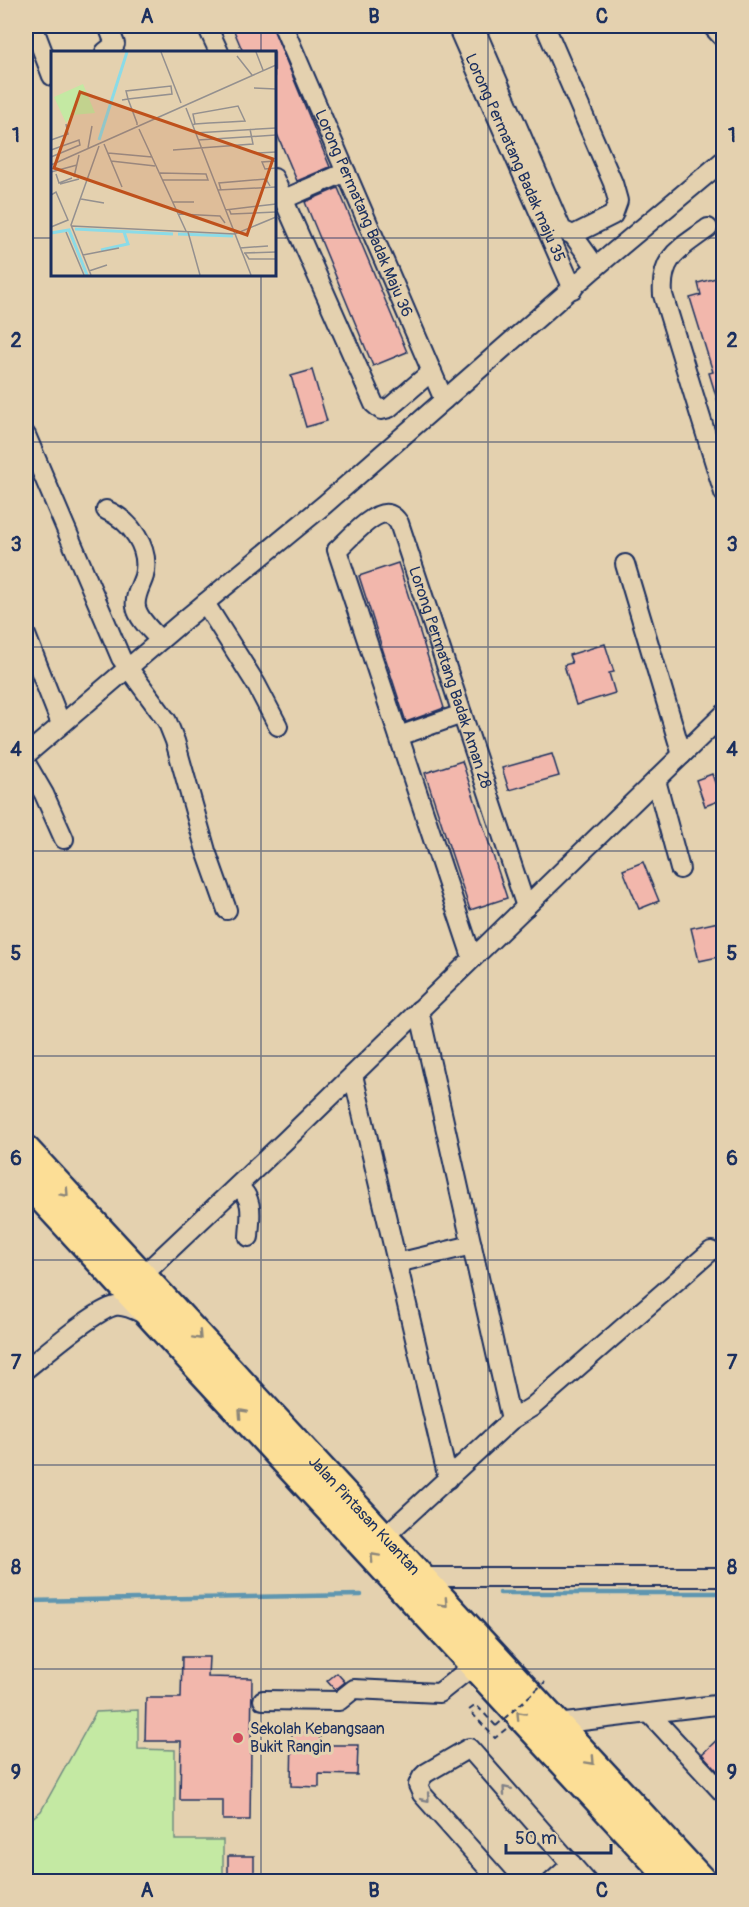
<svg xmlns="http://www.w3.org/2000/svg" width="749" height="1907" font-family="Pangolin,sans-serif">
  <rect width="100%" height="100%" fill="#e4d1af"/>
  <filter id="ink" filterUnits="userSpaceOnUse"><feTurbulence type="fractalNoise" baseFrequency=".0167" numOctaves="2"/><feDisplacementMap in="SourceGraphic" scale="12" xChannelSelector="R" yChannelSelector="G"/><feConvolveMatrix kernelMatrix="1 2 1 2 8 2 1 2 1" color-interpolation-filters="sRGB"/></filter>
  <g filter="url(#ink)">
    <!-- green -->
    <path fill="#c4e9a3" stroke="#708c80" stroke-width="1.5" d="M138,1710V1749L175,1750V1840H223V1881H26V1823L41,1811L96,1712Z"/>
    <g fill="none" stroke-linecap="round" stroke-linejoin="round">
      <!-- stream -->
      <path stroke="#5e96b0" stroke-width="4.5" d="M500,1593H724
        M26,1601L361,1595"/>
    </g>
    <!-- building -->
    <path fill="#f2b7ac" stroke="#1b2f5e" stroke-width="1.5" d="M232,26H272L330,167L297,181L274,127V52H243Z
      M338,188L407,352L373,366L305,202Z
      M723,276V412H721L709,373L713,372L690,298L701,295L698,283Z
      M312,370L327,421L306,427L291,376Z
      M398,563L444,708L406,722L359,576Z
      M605,644L614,672L609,673L615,693L576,705L564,665L572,663L569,655Z
      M552,754L559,776L509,790L502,768Z
      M462,761L507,898L470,910L425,773Z
      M712,774L721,800L705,806L696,780Z
      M643,862L659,901L639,909L623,870Z
      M723,921V956L699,961L691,928Z
      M182,1657H209L208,1677L252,1678L250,1820H223V1800H180L181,1741H145L146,1698H181Z
      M337,1673L345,1682L335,1690L327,1681Z
      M292,1732L320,1733V1745H358L357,1775L319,1774V1787L291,1786Z
      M723,1734V1777L702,1754Z
      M228,1856H254V1881H228Z"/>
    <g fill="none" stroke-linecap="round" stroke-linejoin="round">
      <defs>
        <g id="minor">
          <path d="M33,26L52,76"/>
          <path d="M207,26L219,52"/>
          <path id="s1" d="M283,26L444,400"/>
          <path id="s2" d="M457,26L573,289"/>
          <path d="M474,26L562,230L573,235L596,267"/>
          <path d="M545,26L613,183L618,201L613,215L573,235"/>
          <path d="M712,26L724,39"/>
          <path d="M105,52L115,44L108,26"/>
          <path d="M274,178L374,404L381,410L389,408L432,371"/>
          <path d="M284,199L346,172"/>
          <path d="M708,228C680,249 660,256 663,295L724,493"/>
          <path d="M26,435L121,658L167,721L175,741L206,851L227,910"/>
          <path d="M106,510C130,520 151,548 144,576C141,586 134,596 136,607C138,619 152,631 160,640"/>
          <path d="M625,564L682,755"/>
          <path d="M205,603L256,684L278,726"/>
          <path d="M26,635L61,724"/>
          <path d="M399,736L462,714"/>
          <path d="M26,755L183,621L324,505L596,267L724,160"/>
          <path d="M26,763L44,794L64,839"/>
          <path d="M656,780L680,869"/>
          <path id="s3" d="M472,957L337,550C347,541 374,510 388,514C393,515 396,519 399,523L526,907"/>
          <path d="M419,1010L511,1420"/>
          <path d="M353,1075L448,1479"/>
          <path d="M238,1186C255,1200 250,1217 249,1237"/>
          <path d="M397,1263L472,1245"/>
          <path d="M142,1276L286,1140L724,714"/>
          <path d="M26,1369C44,1355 95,1310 115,1306C125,1304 137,1311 146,1315"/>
          <path d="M384,1537L511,1420L532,1407L711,1251"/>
          <path d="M421,1577H724"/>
          <path d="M263,1700L339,1701L354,1689L439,1693L474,1665"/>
          <path d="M650,1714L724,1794"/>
          <path d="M557,1724L724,1704"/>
          <path d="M500,1882L422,1794L418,1785L422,1777L426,1773L469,1748L587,1882"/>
          <path d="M552,1882L572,1864"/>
        </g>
        <g id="highway">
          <path id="s4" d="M26,1150L703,1882"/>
          <path d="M26,1181L674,1882"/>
        </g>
      </defs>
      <!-- minor casing -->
      <use href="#minor" stroke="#1b2f5e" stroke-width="22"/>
      <!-- highway casing -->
      <use href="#highway" stroke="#1b2f5e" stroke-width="32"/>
      <!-- path -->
      <path stroke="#1b2f5e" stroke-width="2" stroke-dasharray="6 4.5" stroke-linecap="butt" d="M496,1726L476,1705L469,1710L495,1738L506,1729"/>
      <!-- minor -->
      <use href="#minor" stroke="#e4d1af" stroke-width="18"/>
      <!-- highway -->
      <use href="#highway" stroke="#fcde96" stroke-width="27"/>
      <!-- path-bridge -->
      <path stroke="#1b2f5e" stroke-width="2" stroke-dasharray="6 4.5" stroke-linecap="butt" d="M496,1726L545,1682"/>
    </g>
    <!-- one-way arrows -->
    <defs><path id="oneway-chevron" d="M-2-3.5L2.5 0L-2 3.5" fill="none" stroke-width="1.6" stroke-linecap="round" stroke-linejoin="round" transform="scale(1.5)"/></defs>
    <g stroke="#8c867a">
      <use href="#oneway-chevron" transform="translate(65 1193) rotate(47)"/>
      <use href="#oneway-chevron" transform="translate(198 1336) rotate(47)"/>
      <use href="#oneway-chevron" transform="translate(242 1413) rotate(-133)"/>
      <use href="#oneway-chevron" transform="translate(374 1557) rotate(-133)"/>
      <use href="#oneway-chevron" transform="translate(444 1603) rotate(47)"/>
      <use href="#oneway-chevron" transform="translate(520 1715) rotate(-133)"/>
      <use href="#oneway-chevron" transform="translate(591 1761) rotate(47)"/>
    </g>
    <g stroke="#808086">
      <use href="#oneway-chevron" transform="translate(506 1790) rotate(-131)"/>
      <use href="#oneway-chevron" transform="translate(426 1798) rotate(50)"/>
    </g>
  </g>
  <!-- grid -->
  <path fill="none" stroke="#1b2f5e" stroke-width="1.5" stroke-opacity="0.55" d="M261,26V52M488,26V1882M26,238H52M274,238H724M261,274V1882M26,442H724M26,647H724M26,851H724M26,1056H724M26,1260H724M26,1465H724M26,1669H724"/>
  <!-- markers -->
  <circle fill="#d1495b" stroke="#e4d1af" stroke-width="2" cx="238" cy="1738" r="6"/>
  <g text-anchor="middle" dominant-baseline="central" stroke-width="6" stroke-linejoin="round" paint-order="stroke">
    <!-- street labels -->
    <g font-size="16" fill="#1b2f5e" stroke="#e4d1af">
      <text stroke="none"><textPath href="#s2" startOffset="144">Lorong Permatang Badak maju 35</textPath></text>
      <text stroke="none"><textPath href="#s1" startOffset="204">Lorong Permatang Badak Maju 36</textPath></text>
      <text stroke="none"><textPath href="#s3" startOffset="670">Lorong Permatang Badak Aman 28</textPath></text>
      <text stroke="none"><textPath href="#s4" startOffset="498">Jalan Pintasan Kuantan</textPath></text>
    </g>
    <!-- poi labels -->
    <g font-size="16" fill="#1b2f5e" stroke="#e4d1af" text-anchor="start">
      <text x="250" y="1729">Sekolah Kebangsaan<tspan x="250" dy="18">Bukit Rangin</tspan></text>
    </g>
  </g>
  <!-- overview -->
  <g transform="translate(51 51)">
    <rect width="225" height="225" fill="#e4d1af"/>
    <path d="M32,33L44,62L21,64L15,72L3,46Z" fill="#c4e9a3"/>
    <path fill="none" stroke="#8bdbe7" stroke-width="3" d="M48,89L76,1M24,178L122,183M0,182L18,179L36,224M127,183L182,185M50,199L77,193L73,181"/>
    <path fill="none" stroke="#94908f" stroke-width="1.5" d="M110,1L130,52M205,1L212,19M186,5L201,24M203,37L225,38M71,49L77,48L121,43L120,35L75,40L77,48L86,72V74M135,57L200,224M141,74L144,73L158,72L178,71L194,70L187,55L142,63L144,73M88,78L135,180M144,82L225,77M0,89L17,83L15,73M147,89L225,84M53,93L71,136M37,97L41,75M0,99L28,89L29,94L0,106M122,99L202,93L199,78M57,102L101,106M207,102L225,101M60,110L104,115M225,110L211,111L214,118L225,117M0,114L225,14M0,121L26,114M109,122L155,123L157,129H112M5,123L8,132L21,127M23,126L28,104M9,133L28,128M167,139L225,136M170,139L168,132L215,128L219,135M0,144L5,141L17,169L0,176M30,148L53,152M122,151H143M178,158L180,163L225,161M174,159L225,153M128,163L169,165L174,172M21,175L184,183L225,166M15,181L33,224M137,181L149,224M189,197L217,195M193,202L225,201M194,202L198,208H225M32,204L68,197M38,220L56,214M40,224L20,174L48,95"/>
    <path fill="#bf511c" fill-opacity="0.15" stroke="#bf511c" stroke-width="3" d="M29,41L222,108L196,184L3,117Z"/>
    <rect width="225" height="225" fill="none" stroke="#1b2f5e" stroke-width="3"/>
  </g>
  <!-- margin -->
  <rect width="749" height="1907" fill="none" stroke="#e4d1af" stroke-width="66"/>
  <!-- scale -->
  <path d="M506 1844v9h105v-9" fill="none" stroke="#1b2f5e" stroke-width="3"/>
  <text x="515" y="1844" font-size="18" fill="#1b2f5e" stroke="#e4d1af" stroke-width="4.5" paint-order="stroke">50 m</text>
  <rect x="33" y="33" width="683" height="1841" fill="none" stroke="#1b2f5e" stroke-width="2"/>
  <g font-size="20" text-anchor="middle" font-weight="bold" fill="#1b2f5e">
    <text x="147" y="23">A</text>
    <text x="374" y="23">B</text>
    <text x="602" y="23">C</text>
    <text x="16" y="142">1</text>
    <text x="732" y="142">1</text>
    <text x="16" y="347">2</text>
    <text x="732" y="347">2</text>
    <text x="16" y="551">3</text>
    <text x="732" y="551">3</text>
    <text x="16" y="756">4</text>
    <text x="732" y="756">4</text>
    <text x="16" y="960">5</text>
    <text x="732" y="960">5</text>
    <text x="16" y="1165">6</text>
    <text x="732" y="1165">6</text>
    <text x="16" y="1369">7</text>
    <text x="732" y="1369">7</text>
    <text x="16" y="1574">8</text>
    <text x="732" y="1574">8</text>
    <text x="16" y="1779">9</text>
    <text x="732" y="1779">9</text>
    <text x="147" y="1897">A</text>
    <text x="374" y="1897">B</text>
    <text x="602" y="1897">C</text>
  </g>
</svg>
